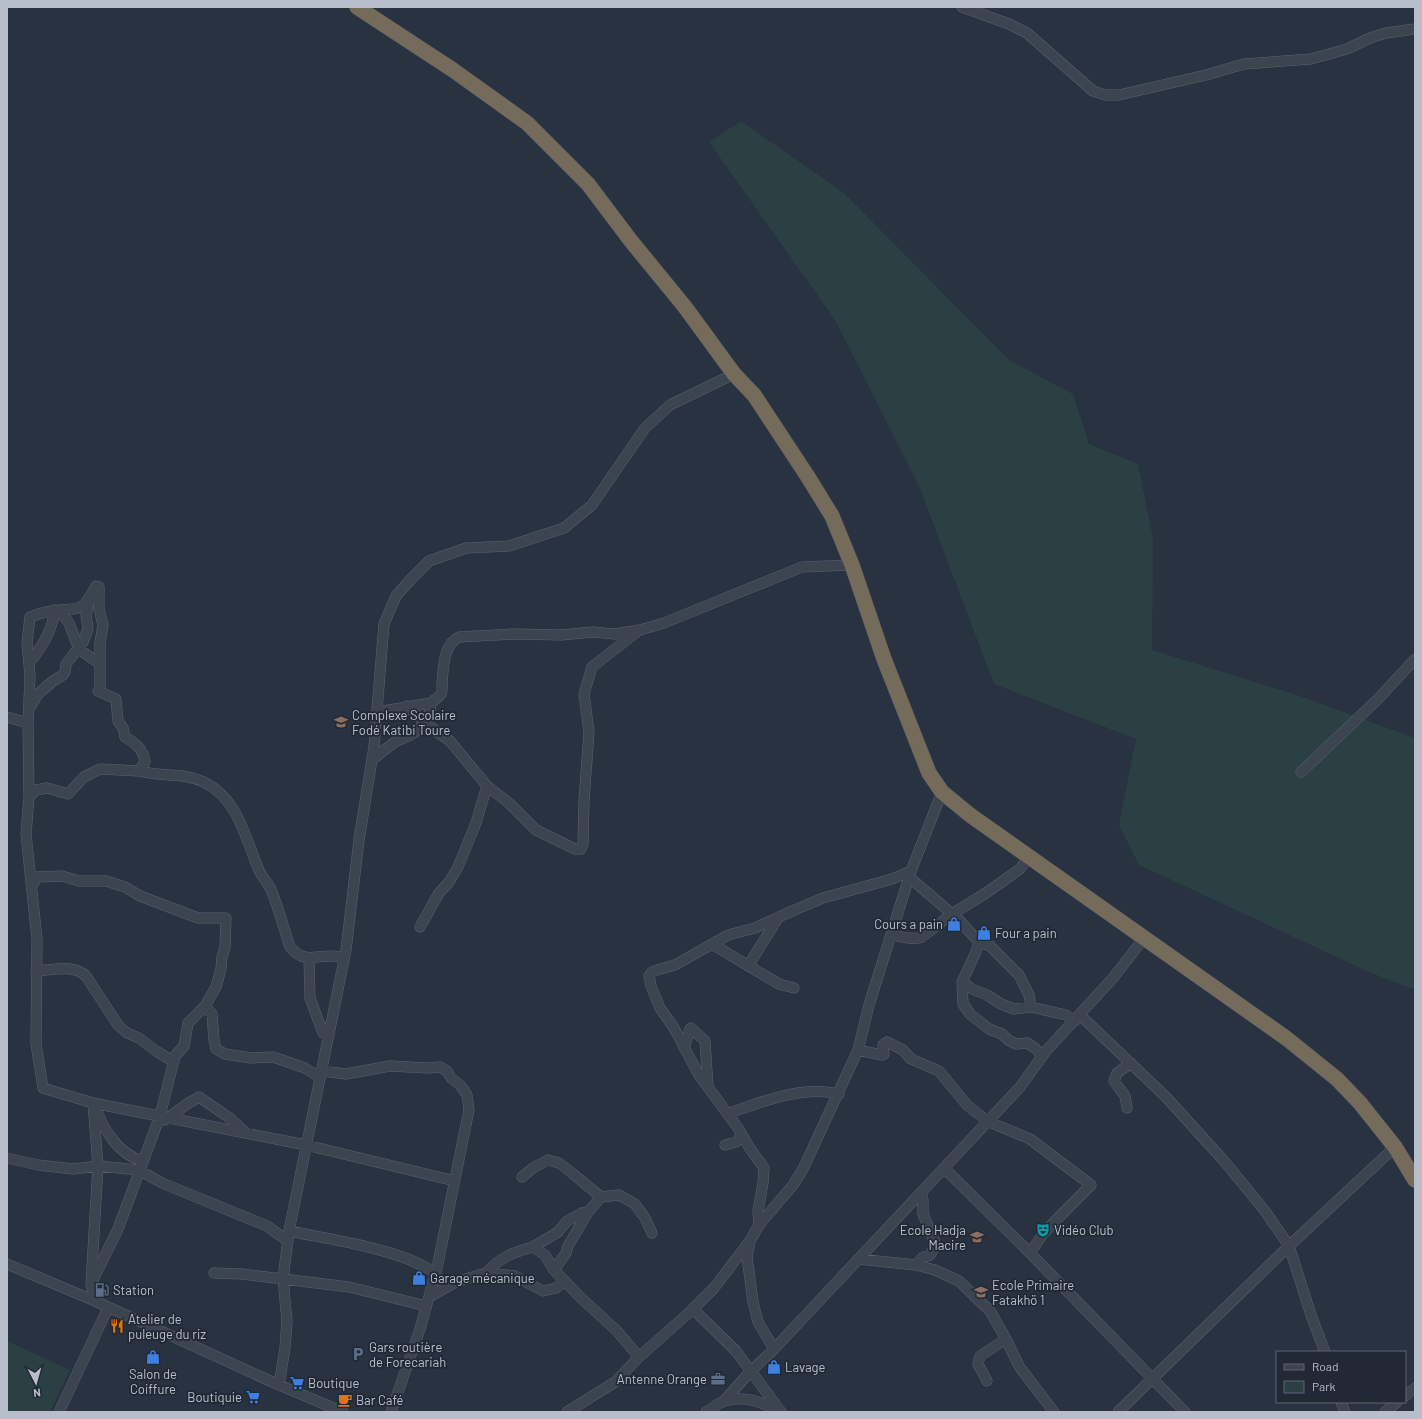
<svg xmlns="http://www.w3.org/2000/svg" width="1422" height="1419" font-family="Barlow,sans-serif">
  <rect width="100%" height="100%" fill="#283240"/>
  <!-- green -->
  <path fill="#2b4042" d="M741,121L844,193L1009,360L1073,394L1089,444L1138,464L1153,539L1152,650L1294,694L1415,738V990L1369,972L1139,865L1119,825L1136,739L994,684L919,486L835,320L709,142Z
    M7,1341L70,1370L50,1412H7Z"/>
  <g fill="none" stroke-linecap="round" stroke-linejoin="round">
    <defs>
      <path id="minor" d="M962,7L1009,24L1027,33L1093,91L1105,95H1119L1206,75L1244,64L1311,59L1347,49L1370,38L1386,33L1415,29
        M59,610L69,623L79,649L100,664
        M29,663C42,647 52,631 55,610
        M407,706L424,722L450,741L487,786L509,803L536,830L575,849H581L583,844L584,801L589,732L584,694L592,667L638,631
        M30,707L38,694L53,681L63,675L65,672L66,664L83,642L88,629L86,615L90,599
        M377,712L431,703C434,700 439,697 441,694C443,691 442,685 442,682C444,666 443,645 459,637L515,634L561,635L593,632L614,634L640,630L664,623L802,567L852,565
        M7,717L28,723L29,797L26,834L37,939L36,1044L43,1088L93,1103L306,1145L455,1181
        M28,723L30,676L27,643L30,617C36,615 44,612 51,611C79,607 81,615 96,586L99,587V609L103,625L100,643V688L98,691L116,699L118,721L123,728L125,737C136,744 143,748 145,762L139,771C160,777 183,772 204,782C238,799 245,837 258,868C261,877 269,883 272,892C279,910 284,929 290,947C303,963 314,956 331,956C335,956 340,957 344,958
        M372,760C379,754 387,748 395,742C400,739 407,738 412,734C424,727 430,716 431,703
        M1301,772L1378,699L1415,659
        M29,797L36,790L47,788L68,794L84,777L100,769L139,771
        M909,877L959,920L979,942L990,946L1019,975L1029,995L1031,1007
        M32,886L37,877L62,876L79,881H106L125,887L140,896L198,918H226L225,948L222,957L221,969L216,987L205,1006
        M420,927L439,893L449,882L458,867L476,823L487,786
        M891,935C901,936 913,941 922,937L952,914L986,893L1020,869L1029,857
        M979,942L976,952L962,982L963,1004L970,1014L989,1029L1002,1034L1008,1040L1016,1044L1027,1043L1035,1048L1042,1056
        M712,944L779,984L794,988
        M309,958L310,998L323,1033L329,1037
        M748,966L778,918
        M36,971C52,970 74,964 86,976L118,1025L127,1033L139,1038L156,1051L174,1062
        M962,982L972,989L987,995L1001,1004L1014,1009L1031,1007L1066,1015L1075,1021
        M1080,1015L1166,1097L1225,1162L1265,1211L1289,1246L1312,1318L1325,1352
        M684,1048L690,1029L691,1028L705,1041L708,1086
        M858,1050L882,1055L884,1054L883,1045L887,1042L903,1050L911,1059L939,1071L967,1105L987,1121L1030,1139L1091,1185L1053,1223L1043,1234L1030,1253
        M321,1071L346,1074L390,1066L427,1068L440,1067L447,1071L451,1078L460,1085L467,1095L469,1110L437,1268L420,1329L391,1412
        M1127,1108L1125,1096L1114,1081L1117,1073L1131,1063
        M727,1114C762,1102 801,1085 839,1094
        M165,1120L187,1104L199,1097L231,1119L246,1133
        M725,1145L736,1142L742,1135
        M7,1158L38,1165L73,1169L98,1166L139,1170L162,1183L267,1226L288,1241
        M944,1168L1030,1253L1185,1412
        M522,1177L533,1168L548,1160L559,1163L572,1173L601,1197L619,1195L635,1204L645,1218L652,1233
        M759,1225L758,1211L763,1183L764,1168L749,1147L738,1128L699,1075L674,1028L660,1008L651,986L649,976L652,972L657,970L675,965L728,935L755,928L792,911L823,898L892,879L911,871
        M289,1231C329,1239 371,1245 408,1259C418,1263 427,1268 436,1273
        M749,1242L714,1288L692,1310L697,1313L736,1351L781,1412
        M533,1247L558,1232L567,1221L582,1213L588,1212
        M858,1259L916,1265L935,1270L959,1281L990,1311L1006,1339L1019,1366L1054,1412
        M7,1264L95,1301L279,1385L343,1412
        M916,1265L922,1258L930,1255L936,1245L923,1214V1200L921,1192
        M554,1270L566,1253L568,1246L588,1212L601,1197
        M214,1273L242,1274L349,1287L426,1306
        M486,1273C501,1257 511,1253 533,1247L545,1255L554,1270L580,1297L617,1331L639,1357
        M91,1284L118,1229L160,1116L175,1056L184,1046L188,1023L205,1006L212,1014L214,1040L216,1049L225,1054L251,1058L273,1057L305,1068L320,1078
        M429,1297L456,1282L486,1273L515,1276L543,1291L556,1288L565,1281
        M95,1301L91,1284L98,1166L93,1103C103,1127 116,1154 143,1161
        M774,1349L758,1322L753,1302L747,1257L750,1241L759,1225L793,1185L803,1169L858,1050L869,1005L911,871L942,792
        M987,1381L978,1364L980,1356L1006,1339
        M279,1385L285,1348L287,1321L283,1279L289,1231L346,950L359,840L374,747L384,624L396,596L412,578L429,561L466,548L509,546L564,528L592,505L645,428L670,405L734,374
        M1405,1396L1415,1388
        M723,1402L750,1372L774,1349L1020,1087L1046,1051L1113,978L1144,938
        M1341,1402L1345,1412
        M59,1412L108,1308
        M567,1412L615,1382L639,1357L692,1310
        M706,1412C712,1409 717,1404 722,1402C743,1394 761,1402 779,1411
        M1118,1412L1289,1246L1395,1147
        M1385,1412L1397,1402"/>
      <path id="highway" d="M357,7L453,70L527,123L588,184L631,241L685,307L734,374L754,395L808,477L832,516L852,565L884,659L929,773L942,792L970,815L1286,1038L1337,1079L1360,1103L1395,1147L1415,1180"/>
    </defs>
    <!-- minor casing -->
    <use href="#minor" stroke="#5a626d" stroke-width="11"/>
    <!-- highway casing -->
    <use href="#highway" stroke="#474f5a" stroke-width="16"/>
    <!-- minor -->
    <use href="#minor" stroke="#3c4450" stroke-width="10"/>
    <!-- highway -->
    <use href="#highway" stroke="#756b5a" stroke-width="15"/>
  </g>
  <!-- icons -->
  <defs>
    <symbol id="school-bare" viewBox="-9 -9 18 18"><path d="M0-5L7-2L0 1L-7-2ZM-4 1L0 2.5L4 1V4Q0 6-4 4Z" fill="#8d6e63" stroke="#212935" stroke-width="2.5" paint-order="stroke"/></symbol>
    <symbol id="shop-bare" viewBox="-9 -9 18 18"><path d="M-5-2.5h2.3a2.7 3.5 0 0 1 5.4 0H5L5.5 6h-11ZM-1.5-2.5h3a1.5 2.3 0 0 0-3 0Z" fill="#3f7fe0" stroke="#212935" stroke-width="2.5" paint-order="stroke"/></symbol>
    <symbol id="theatre-bare" viewBox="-9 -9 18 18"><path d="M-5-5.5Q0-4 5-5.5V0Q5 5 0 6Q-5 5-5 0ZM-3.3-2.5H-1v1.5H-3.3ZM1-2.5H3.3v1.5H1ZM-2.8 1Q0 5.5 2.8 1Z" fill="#0f9aa8" stroke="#212935" stroke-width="2.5" paint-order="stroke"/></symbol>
    <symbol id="fuel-bare" viewBox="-9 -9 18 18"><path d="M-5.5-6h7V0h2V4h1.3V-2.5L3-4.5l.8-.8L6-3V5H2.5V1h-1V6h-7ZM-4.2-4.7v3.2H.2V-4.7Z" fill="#5c6f8a" stroke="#212935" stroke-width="2.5" paint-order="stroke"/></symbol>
    <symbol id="restaurant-bare" viewBox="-9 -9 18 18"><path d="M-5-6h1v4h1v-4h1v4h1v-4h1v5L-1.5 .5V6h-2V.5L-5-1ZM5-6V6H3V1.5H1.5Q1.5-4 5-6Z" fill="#e8710a" stroke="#212935" stroke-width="2.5" paint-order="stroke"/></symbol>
    <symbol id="parking-bare" viewBox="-9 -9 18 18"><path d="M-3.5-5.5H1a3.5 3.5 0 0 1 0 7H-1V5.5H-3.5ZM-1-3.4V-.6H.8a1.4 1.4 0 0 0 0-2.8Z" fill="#5c6f8a" stroke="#212935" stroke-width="2.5" paint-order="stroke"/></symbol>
    <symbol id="office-bare" viewBox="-9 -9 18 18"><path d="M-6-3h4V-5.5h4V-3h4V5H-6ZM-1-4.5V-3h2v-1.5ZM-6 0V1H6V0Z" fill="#5c6f8a" stroke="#212935" stroke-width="2.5" paint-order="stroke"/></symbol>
    <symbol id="supermarket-bare" viewBox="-9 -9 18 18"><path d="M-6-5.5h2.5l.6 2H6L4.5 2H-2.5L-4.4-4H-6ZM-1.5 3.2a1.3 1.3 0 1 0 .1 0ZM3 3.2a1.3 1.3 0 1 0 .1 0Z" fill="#3f7fe0" stroke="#212935" stroke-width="2.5" paint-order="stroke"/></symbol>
    <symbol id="cafe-bare" viewBox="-9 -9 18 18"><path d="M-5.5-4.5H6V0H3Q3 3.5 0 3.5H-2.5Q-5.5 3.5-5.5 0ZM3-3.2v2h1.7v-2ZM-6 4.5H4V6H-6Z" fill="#e8710a" stroke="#212935" stroke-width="2.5" paint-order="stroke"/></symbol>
  </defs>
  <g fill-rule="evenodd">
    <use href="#school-bare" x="331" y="712" width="20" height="20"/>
    <use href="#shop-bare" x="944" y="914" width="20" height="20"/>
    <use href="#shop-bare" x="974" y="923" width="20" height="20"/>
    <use href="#theatre-bare" x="1033" y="1220" width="20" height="20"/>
    <use href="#school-bare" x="967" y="1227" width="20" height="20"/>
    <use href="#shop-bare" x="409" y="1268" width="20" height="20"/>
    <use href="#fuel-bare" x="92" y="1280" width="20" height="20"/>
    <use href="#school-bare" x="971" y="1282" width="20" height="20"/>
    <use href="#restaurant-bare" x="107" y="1316" width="20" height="20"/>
    <use href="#parking-bare" x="348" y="1344" width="20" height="20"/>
    <use href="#shop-bare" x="143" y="1347" width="20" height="20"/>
    <use href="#shop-bare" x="764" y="1357" width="20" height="20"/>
    <use href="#office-bare" x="708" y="1369" width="20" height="20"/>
    <use href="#supermarket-bare" x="287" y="1373" width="20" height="20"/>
    <use href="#supermarket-bare" x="243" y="1387" width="20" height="20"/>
    <use href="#cafe-bare" x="335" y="1390" width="20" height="20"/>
  </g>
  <g text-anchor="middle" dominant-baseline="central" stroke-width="3.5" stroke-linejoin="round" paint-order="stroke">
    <!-- poi labels -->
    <g font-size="13" fill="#b9bfca" stroke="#212935" text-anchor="start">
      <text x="352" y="715">Complexe Scolaire<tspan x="352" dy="15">Fodé Katibi Toure</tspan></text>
      <text x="943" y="924" text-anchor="end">Cours a pain</text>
      <text x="995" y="933">Four a pain</text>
      <text x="966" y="1230" text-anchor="end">Ecole Hadja<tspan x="966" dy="15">Macire</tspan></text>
      <text x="1054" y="1230">Vidéo Club</text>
      <text x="430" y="1278">Garage mécanique</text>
      <text x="992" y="1285">Ecole Primaire<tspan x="992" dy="15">Fatakhö 1</tspan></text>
      <text x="113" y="1290">Station</text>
      <text x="128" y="1319">Atelier de<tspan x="128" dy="15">puleuge du riz</tspan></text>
      <text x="369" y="1347">Gars routière<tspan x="369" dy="15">de Forecariah</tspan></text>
      <text x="785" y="1367">Lavage</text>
      <text x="153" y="1374" text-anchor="middle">Salon de<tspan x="153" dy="15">Coiffure</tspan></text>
      <text x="707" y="1379" text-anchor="end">Antenne Orange</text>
      <text x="308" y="1383">Boutique</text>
      <text x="242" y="1397" text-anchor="end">Boutiquie</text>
      <text x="356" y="1400">Bar Café</text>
    </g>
  </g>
  <!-- border -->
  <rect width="1422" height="1419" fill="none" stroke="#b9bfca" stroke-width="16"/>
  <!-- legend -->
  <rect x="1276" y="1351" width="130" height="52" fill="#212935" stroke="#5e6571"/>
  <rect x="1284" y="1364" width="20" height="6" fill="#3c4450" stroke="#5e6571"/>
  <text x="1312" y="1371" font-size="12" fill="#b9bfca">Road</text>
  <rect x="1284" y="1381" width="20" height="12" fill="#2b4042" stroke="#5e6571"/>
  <text x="1312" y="1391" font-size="12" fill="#b9bfca">Park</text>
  <!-- north arrow -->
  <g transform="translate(36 1383) rotate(174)" stroke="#212935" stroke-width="3" paint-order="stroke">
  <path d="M0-3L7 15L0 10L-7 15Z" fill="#b9bfca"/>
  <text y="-6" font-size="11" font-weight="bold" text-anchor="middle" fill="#b9bfca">N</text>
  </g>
</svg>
